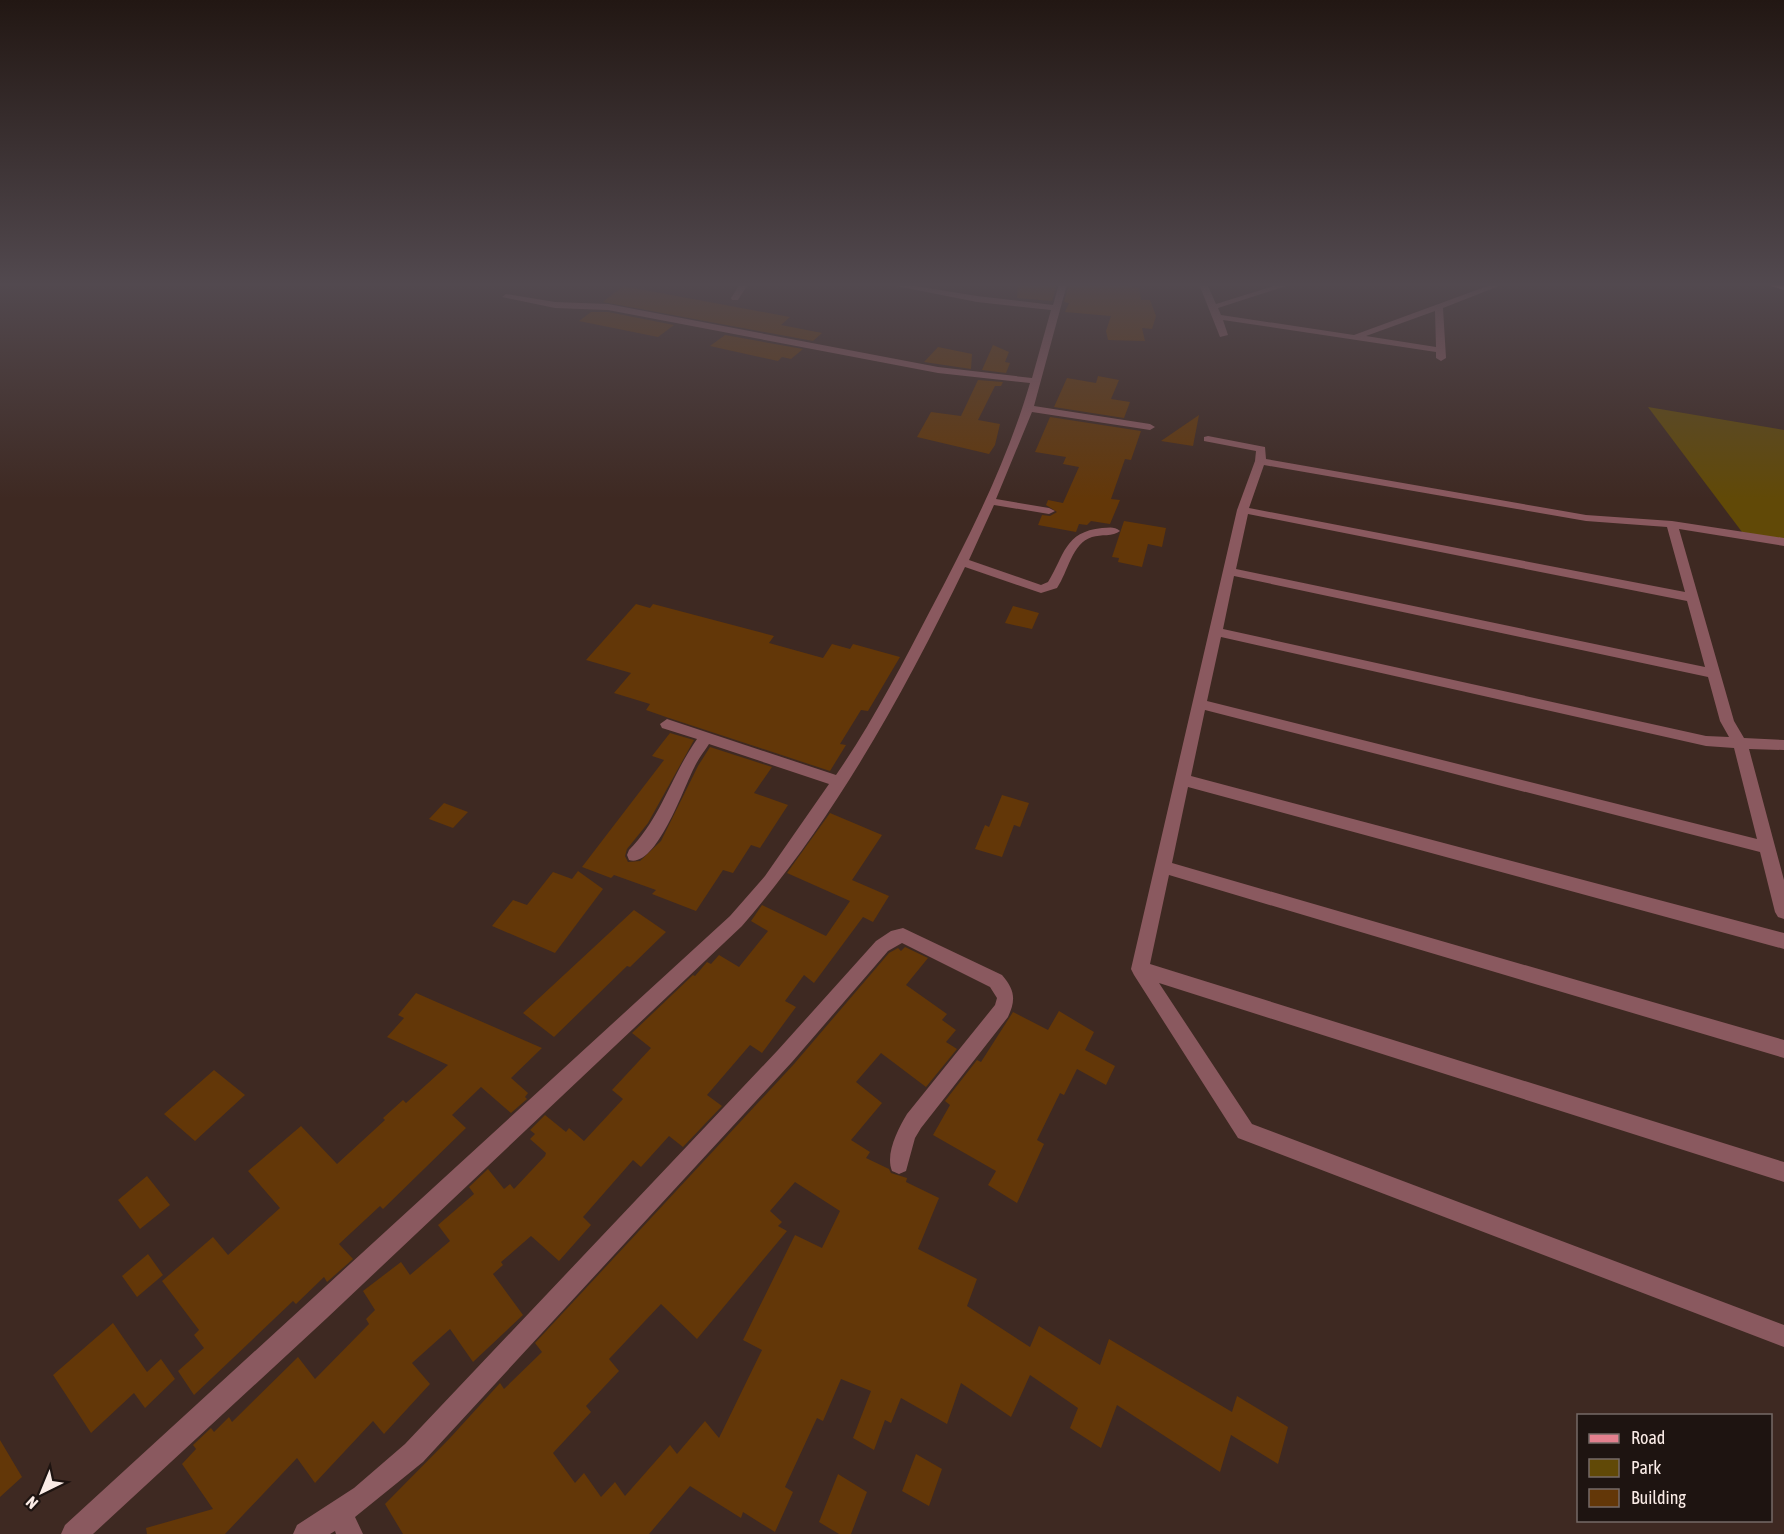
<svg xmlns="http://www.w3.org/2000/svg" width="1784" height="1534" font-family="'Asap Condensed',sans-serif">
  <rect width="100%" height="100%" fill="#3e2922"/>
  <!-- green -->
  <path fill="#614907" d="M1648,407L1784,430V540L1742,532Z"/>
  <!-- building -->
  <path fill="#633708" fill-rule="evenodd" d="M1018,284H1057L1052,301L1017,298Z
    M1069,284L1131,285L1132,287L1139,288L1141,300H1150L1156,316L1152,329L1142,328L1145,341L1108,340L1106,331L1111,316L1065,312L1069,303L1064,302Z
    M623,286L790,317L781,325L822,333L813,341L603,302Z
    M591,312H608L674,325L658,337L579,321Z
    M725,335L803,349L791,359L782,357L778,361L710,346Z
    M993,345L1009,352L1005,362L1010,363L1006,373L982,370Z
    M938,347L972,354L971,369L924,362Z
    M1098,376L1119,380L1111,399L1130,402L1124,418L1054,407L1067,378L1096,383Z
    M978,380L1003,382L1001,386H995L978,420L1000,424L995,445L989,454L917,437L931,412L961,416Z
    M1199,415L1193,446L1161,441Z
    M1050,417L1141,431L1131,460L1125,459L1111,499L1120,500L1110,524L1091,521L1087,525L1079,524L1076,532L1038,525L1042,515L1050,516L1057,512L1046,505L1048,500L1063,503L1079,467L1063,464L1066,457L1035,452Z
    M1124,521L1166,528L1162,547L1148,544L1142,567L1118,562L1119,558L1112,557Z
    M636,604L650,608L653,604L774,636L769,643L823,658L832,644L850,649L853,644L900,657L868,711L861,710L840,744L846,745L830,771L666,717L646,710L650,704L614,693L631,673L586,660Z
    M1013,606L1039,613L1032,629L1005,623Z
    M670,733L694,740L648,823L627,849L625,856L628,862L640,861L661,841L698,766L710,747L772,767L754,793L788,805L760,848L751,845L733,873L723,870L696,911L652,894L656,890L614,875L611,878L582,867L664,760L652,756Z
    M1002,795L1029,803L1020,827L1014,825L1002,857L975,849L985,825L989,827Z
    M444,803L468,812L453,828L429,819Z
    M830,813L882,835L852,880L889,896L873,922L863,917L814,983L804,975L785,1001L796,1007L762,1053L750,1045L707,1095L722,1106L683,1147L669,1136L641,1167L633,1160L583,1217L591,1225L559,1261L531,1236L501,1262L503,1265L493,1274L523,1315L473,1362L450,1329L412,1363L430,1384L384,1434L373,1421L315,1483L297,1458L225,1534H147L146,1528L213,1509L182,1464L196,1449L193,1445L211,1428L214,1432L229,1417L232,1422L298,1357L315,1379L369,1324L366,1319L375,1310L363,1291L401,1262L410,1275L450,1241L438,1225L474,1194L469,1187L488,1169L504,1189L510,1184L514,1189L545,1156L546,1153L530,1139L535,1134L530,1130L545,1115L566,1132L569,1128L584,1141L623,1099L612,1090L651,1048L632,1033L693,975L695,976L707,962L711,964L719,955L739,967L768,931L751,921L762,905L826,936L850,901L787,873Z
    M578,871L603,889L555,953L492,926L513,900L527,905L553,872L572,879Z
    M634,910L666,932L630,967L627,966L554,1037L523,1013Z
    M905,947L928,958L906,985L947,1014L942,1020L956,1030L946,1042L957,1049L926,1087L881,1053L856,1082L882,1103L851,1140L870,1152L866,1158L889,1169L891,1173L907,1178L906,1182L939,1198L918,1249L977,1279L967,1306L1030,1347L1039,1326L1100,1365L1109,1339L1232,1412L1237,1396L1288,1427L1278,1464L1231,1435L1220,1472L1117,1405L1101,1448L1070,1428L1078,1408L1030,1375L1011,1417L961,1383L947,1424L901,1398L891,1423L885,1420L874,1450L853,1438L871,1391L841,1379L823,1421L817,1418L785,1487L793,1492L775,1532L743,1512L741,1518L690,1486L649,1534H403L385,1504L450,1438L500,1383L504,1389L542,1352L535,1343L794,1064L889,953L898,948L901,951ZM795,1182L840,1211L822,1248L795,1235L743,1340L762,1350L719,1438L705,1421L677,1454L670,1445L625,1496L615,1482L601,1497L584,1473L575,1483L553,1453L591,1412L586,1406L619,1371L609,1359L661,1304L697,1339L787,1231L778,1226L782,1222L770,1211Z
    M416,993L542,1048L511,1078L528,1093L525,1097L527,1099L511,1113L481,1087L452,1115L466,1128L383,1209L380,1206L339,1244L353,1259L327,1282L324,1277L296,1304L293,1301L194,1395L178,1371L204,1348L194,1335L199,1330L162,1281L213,1237L228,1255L280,1208L248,1171L301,1126L337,1164L385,1120L383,1118L403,1100L406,1103L448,1065L387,1037L404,1018L398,1015Z
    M1059,1011L1094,1032L1085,1050L1115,1066L1106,1085L1077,1069L1064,1095L1060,1093L1037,1140L1044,1144L1017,1203L988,1185L996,1171L933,1135L950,1105L945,1101L977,1060L981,1062L1013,1012L1048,1030Z
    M214,1070L245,1095L195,1141L164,1114Z
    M147,1176L170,1205L140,1229L118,1200Z
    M148,1254L163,1275L137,1297L122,1276Z
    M113,1323L147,1372L161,1359L175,1379L145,1408L134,1393L91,1433L53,1375Z
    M0,1440L22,1477L0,1497Z
    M916,1454L942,1469L929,1506L902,1491Z
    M838,1474L867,1492L851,1534H839L819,1522Z"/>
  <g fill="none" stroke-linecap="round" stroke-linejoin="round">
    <!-- minor -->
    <path fill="#8a595f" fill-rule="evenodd" d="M740,284H748L738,300H732L731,298Z
      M886,284H903L977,296L1053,305L1059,284H1067L1034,406L1150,424L1155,427L1150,430L1032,412L996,499L1049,508L1055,511L1049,514L994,505L969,560L1041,585L1048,582C1065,555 1064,532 1102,528C1109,528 1114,526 1120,531C1113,537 1101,534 1092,537C1072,543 1068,572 1057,588L1041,593L965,567C904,693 834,820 742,926L327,1318L93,1534H61L65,1525L730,916L765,876L829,784L709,744C704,752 698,759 694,768C684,787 656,869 629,860L627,855L629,850C661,818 671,776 697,739L662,728L660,724L667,719L836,775C872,723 902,665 931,609C969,537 1007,462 1030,383L938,373L608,310L555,308L502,297L506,294L555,302L608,304L938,367L1032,378L1051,310L977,302Z
      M1199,284H1207L1216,304L1280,284H1292L1218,308L1221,315L1354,335L1493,284H1504L1443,308L1446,358L1441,361L1436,358V352L1223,320L1228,335L1220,337ZM1435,311L1436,347L1366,336Z
      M1208,436L1265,447L1266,459L1586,515L1672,521L1784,538V546L1679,529L1734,721L1744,738L1784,740V750L1749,749L1784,880V919L1778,917L1775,912L1760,852L1205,710L1191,776L1784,933V949L1188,787L1172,863L1784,1040V1058L1169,875L1150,964L1784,1162V1182L1159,983L1252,1124L1784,1325V1347L1238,1138L1134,975L1131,969L1237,510L1255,461L1256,451L1204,441V437ZM1264,465L1586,521L1667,527L1685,592L1249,508ZM1248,514L1687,601L1705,667L1236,569ZM1234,576L1708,677L1720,721L1729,737L1706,736L1223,629ZM1221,637L1706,746L1734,748L1757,839L1207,701Z
      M903,928L1002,975C1015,990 1016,1000 1008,1017L921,1128L915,1138L906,1171L899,1174L892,1171C885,1154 898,1129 907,1114L995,1005L997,998L990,987L902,943L888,951L792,1062L423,1462L355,1517L363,1534H336L335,1531L330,1534H293L297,1525L354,1488L405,1444L778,1050L876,941L891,931Z"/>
    <!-- major -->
    <path fill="#e3808e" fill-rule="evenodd" d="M1770,284H1784V290L1771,286Z"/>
  </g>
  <!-- sky -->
  <linearGradient id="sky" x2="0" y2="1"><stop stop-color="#221713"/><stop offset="0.57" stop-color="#52494f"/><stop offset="1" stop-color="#52494f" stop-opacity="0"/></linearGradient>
  <rect width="1784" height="499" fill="url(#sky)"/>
  <!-- legend -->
  <rect x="1577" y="1414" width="195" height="108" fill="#1e1411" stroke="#766a67" stroke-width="1.5"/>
  <rect x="1589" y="1434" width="30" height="9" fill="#e3808e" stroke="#766a67" stroke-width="1.5"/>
  <text x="1631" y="1444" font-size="18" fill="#fbece7">Road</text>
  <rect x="1589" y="1459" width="30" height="18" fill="#614907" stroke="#766a67" stroke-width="1.5"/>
  <text x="1631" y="1474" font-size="18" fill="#fbece7">Park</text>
  <rect x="1589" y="1489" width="30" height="18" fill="#633708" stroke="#766a67" stroke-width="1.5"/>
  <text x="1631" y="1504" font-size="18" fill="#fbece7">Building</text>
  <!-- north arrow -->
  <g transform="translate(42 1492) rotate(223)" stroke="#1e1411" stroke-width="4.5" paint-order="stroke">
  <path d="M0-4.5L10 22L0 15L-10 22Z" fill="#fbece7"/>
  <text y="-9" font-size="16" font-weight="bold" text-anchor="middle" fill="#fbece7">N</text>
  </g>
</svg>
